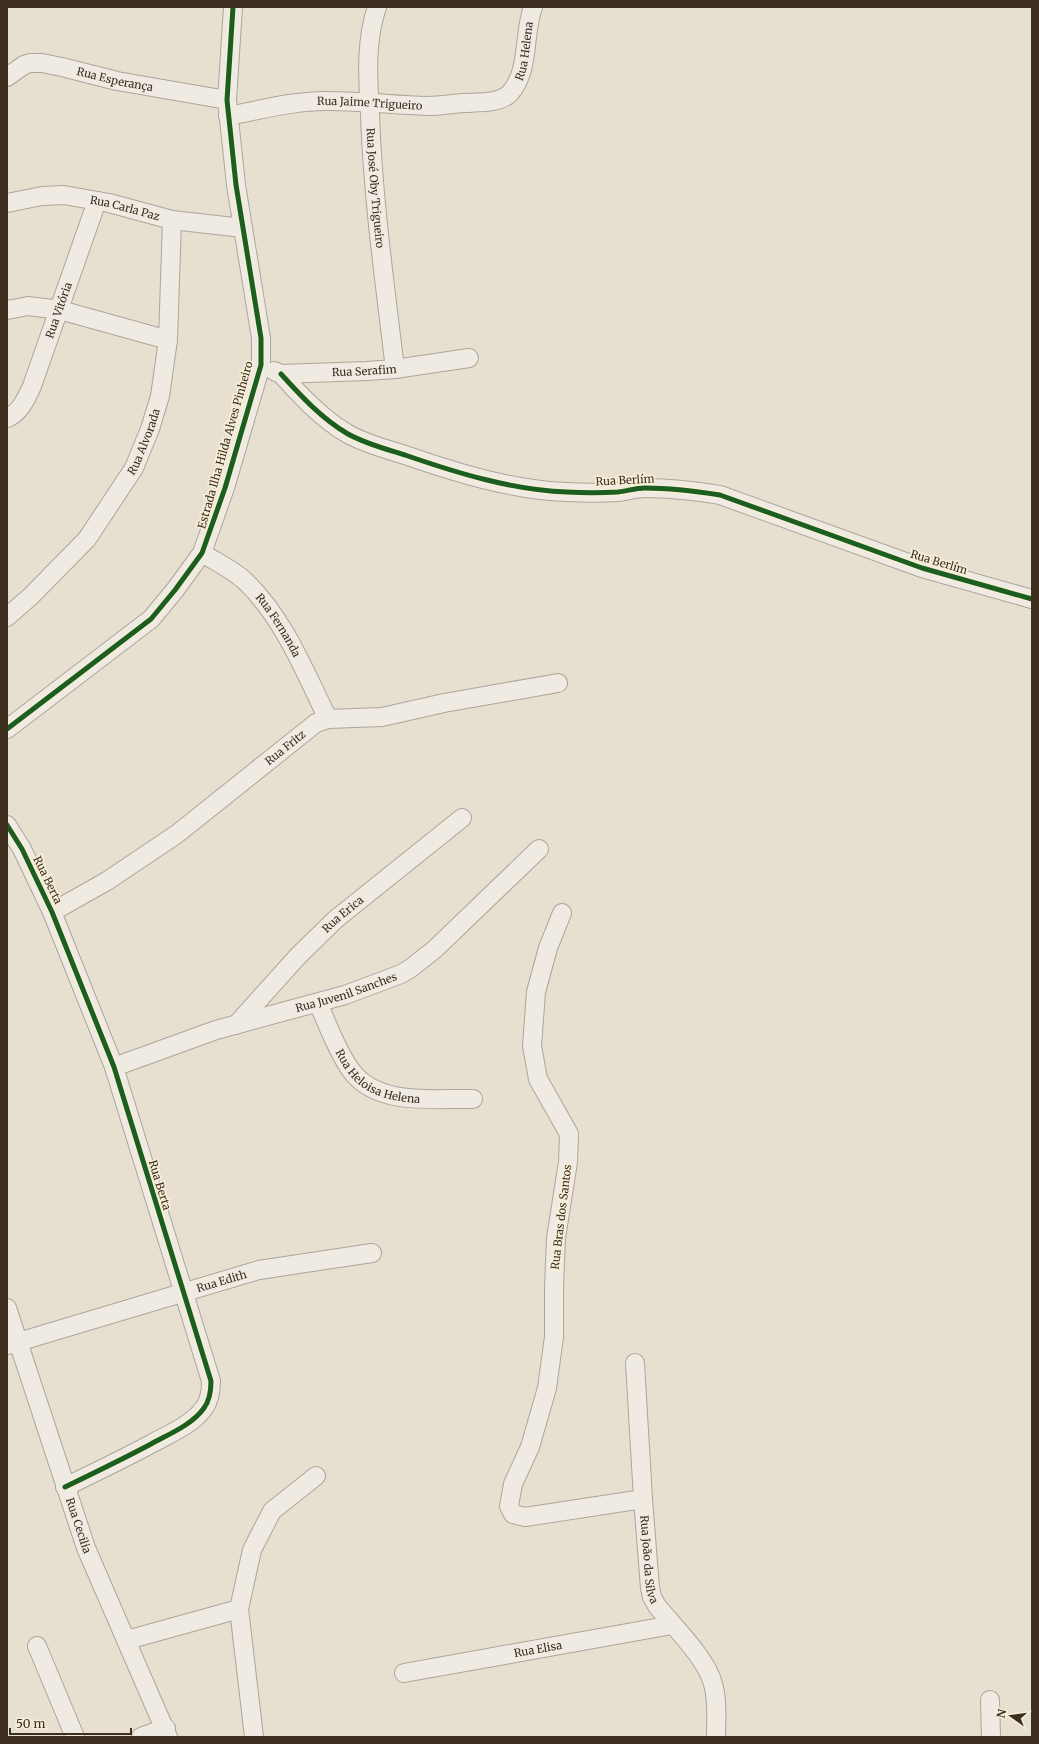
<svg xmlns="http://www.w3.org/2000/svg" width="1039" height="1744" font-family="Merriweather,serif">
  <rect width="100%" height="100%" fill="#e7e0d1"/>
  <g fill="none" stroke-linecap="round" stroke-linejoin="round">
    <defs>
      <g id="minor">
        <path id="s1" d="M377,7C365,42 368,79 370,115C373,200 385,285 395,369"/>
        <path id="s2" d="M7,77L24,65L30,63H42L62,67L117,81L227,100"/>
        <path id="s3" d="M228,116C261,110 296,100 330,101C362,101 395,105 427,106C439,106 451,104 463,103C477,102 500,104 510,93C530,71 523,34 533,7"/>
        <path id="s4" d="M7,203L42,196L64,195L109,203L172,220L243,228"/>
        <path d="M7,310L28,306L60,310L168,340"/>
        <path id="s5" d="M274,371L281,374L367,371L395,369L469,358"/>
        <path d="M281,374C301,396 322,419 348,434C366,444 386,449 405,455C457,473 512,490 567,492C584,493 601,493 618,492C627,491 636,488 645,488C671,488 695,491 720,495L922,568L1032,599"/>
        <path id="s6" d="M7,418C20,413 26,399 32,386L97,201"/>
        <path id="s7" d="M202,553C216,562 234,570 246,582C284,619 305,672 328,719"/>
        <path id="s8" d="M7,617L31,596L87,539L134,468L150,429L160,396L168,340L172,220"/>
        <path d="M7,729L151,619L175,590L202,553L225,488L261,365V338L236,185L227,100L233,7"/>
        <path d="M7,825L22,849L52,912L114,1067L211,1381C211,1391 210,1400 204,1408C192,1425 169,1434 151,1444C123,1459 94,1473 65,1487"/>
        <path id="s9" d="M52,912L107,881L177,834L316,723L328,719L382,717L444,703L558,683"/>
        <path d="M562,913L548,948L536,992L532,1046L538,1079L569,1134L568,1162L556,1238L554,1288V1337L547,1388L530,1447L513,1484L509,1506L513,1514L525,1517L643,1499"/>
        <path id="s10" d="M318,1003C328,1025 336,1049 350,1069C376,1107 433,1098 473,1099"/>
        <path id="s11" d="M236,1025L299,955L336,919L462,818"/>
        <path id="s12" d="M114,1067L216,1030L345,995L401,974L411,968L435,949L539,849"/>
        <path id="s13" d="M7,1308L86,1548L168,1737"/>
        <path id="s14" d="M8,1345L259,1270L372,1253"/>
        <path id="s15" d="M635,1363L643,1499L650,1588L652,1597L657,1606C674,1627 707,1659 713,1684C718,1701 716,1720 716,1737"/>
        <path d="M127,1640L239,1609"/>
        <path d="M37,1646L75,1737"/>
        <path id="s16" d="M404,1673L672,1625"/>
        <path d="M990,1700L991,1737"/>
        <path d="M141,1737L166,1728"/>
        <path d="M254,1737L239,1609L252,1550L272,1511L316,1476"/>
      </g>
    </defs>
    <!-- minor casing -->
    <use href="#minor" stroke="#ada599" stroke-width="20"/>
    <!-- minor -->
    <use href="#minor" stroke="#efebe3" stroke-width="18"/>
    <defs>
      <path id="cycleway" d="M281,374C301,396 322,419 348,434C366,444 386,449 405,455C457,473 512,490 567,492C584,493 601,493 618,492C627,491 636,488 645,488C671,488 695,491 720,495L922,568L1032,599
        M7,729L151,619L175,590L202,553L225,488L261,365V338L236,185L227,100L233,7
        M7,825L22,849L52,912L114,1067L211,1381C211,1391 210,1400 204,1408C192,1425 169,1434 151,1444C123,1459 94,1473 65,1487"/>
    </defs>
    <!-- cycleway casing -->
    <use href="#cycleway" stroke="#f7eed8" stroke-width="8"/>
    <!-- cycleway -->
    <use href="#cycleway" stroke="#1b5e20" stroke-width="5"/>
  </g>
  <g text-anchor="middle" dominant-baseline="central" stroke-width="3.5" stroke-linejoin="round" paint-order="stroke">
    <!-- street labels -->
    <g font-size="11" fill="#3d2e20" stroke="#f7eed8">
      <text stroke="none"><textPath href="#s3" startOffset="331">Rua Helena</textPath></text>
      <text stroke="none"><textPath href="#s2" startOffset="114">Rua Esperança</textPath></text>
      <text stroke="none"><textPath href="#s3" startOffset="143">Rua Jaime Trigueiro</textPath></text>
      <text stroke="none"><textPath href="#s1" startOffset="182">Rua José Oby Trigueiro</textPath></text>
      <text stroke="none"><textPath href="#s4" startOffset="120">Rua Carla Paz</textPath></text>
      <text stroke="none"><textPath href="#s6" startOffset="122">Rua Vitória</textPath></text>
      <text stroke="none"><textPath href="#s5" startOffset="91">Rua Serafim</textPath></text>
      <text stroke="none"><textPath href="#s8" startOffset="225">Rua Alvorada</textPath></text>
      <text transform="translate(225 445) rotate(-74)">Estrada Ilha Hilda Alves Pinheiro</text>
      <text transform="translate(625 480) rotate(-3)">Rua Berlím</text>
      <text transform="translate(939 562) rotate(17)">Rua Berlím</text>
      <text stroke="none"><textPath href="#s7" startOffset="107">Rua Fernanda</textPath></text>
      <text stroke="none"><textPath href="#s9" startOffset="286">Rua Fritz</textPath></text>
      <text transform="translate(48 880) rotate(64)">Rua Berta</text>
      <text stroke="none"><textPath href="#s11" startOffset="154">Rua Erica</textPath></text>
      <text stroke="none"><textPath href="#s12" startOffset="244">Rua Juvenil Sanches</textPath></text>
      <text stroke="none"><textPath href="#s10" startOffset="102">Rua Heloisa Helena</textPath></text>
      <text transform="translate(160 1185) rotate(73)">Rua Berta</text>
      <text transform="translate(561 1217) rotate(-83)">Rua Bras dos Santos</text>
      <text stroke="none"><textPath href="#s14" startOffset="223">Rua Edith</textPath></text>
      <text stroke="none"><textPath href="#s13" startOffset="229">Rua Cecilia</textPath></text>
      <text stroke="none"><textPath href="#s15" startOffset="197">Rua João da Silva</textPath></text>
      <text stroke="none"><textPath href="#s16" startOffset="136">Rua Elisa</textPath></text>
    </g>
  </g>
  <!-- border -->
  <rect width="1039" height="1744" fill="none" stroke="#3d2e20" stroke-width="16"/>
  <!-- north arrow -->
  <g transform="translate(1011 1716) rotate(284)" stroke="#f7eed8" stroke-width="3" paint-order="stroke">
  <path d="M0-3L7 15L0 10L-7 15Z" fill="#3d2e20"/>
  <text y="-6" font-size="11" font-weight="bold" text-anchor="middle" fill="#3d2e20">N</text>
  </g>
  <!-- scale -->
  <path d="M10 1728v6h121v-6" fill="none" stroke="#3d2e20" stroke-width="2"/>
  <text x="16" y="1728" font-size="12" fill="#3d2e20" stroke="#f7eed8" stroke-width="3" paint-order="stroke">50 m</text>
</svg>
